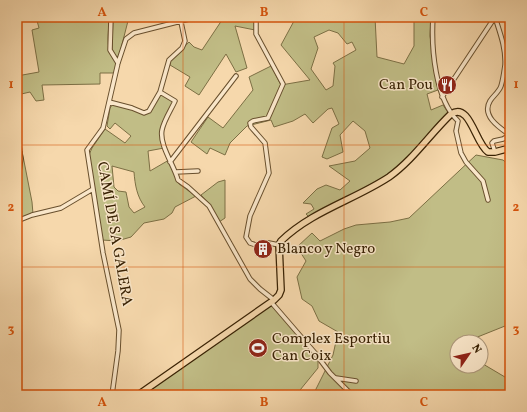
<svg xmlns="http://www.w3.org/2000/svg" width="527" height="412" font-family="Vollkorn,serif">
  <rect width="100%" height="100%" fill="#f6d8ac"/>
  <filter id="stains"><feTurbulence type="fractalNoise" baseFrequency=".005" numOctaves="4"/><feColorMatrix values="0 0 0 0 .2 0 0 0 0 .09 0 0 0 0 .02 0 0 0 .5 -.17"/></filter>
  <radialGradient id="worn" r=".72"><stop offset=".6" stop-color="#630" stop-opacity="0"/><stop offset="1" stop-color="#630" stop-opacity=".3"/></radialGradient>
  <!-- green -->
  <path fill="#c1bd86" stroke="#7c6f44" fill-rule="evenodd" d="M36,17H109C109,37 104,47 117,63L114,73H100V84L42,85L44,100L36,101L30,92L17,95V76L39,72L32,30L39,28Z
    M113,17H129L118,60L112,49Z
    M224,17H255V30L235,26L247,68L236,72L226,54L199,95L185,86L190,77L170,65V62L189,42L194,47L202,50Z
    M298,17H375L377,57L404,64L414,46V17H431L430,36L438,90L427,94L431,110L443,105L449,114C430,134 411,159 388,175C363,192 335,204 309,217L306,214L314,209L311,204L303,203L317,189L326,185L340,190L350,181L329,166L355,161L370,148L365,131L353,121L340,135L343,152L327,159L322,157L332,128L339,124L332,108L328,109L313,123L305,114L293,121L274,127L271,120L247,126L230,143L225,155L210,148L207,154L191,142L208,117L223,128L253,90L249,77L271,66L281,85L310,80L281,45L294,21ZM329,30L338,33L347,44L352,42L356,50L333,63L335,66L333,86L326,90L311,69L318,48L314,37Z
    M162,94L173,102C163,122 157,126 164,148L148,151L150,171L169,160L179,184L196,196L175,207L172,213L164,219L144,223L131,237L117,241L102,240L89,155L92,148L105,129L125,143L131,136L115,123L110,129L107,126L110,108L113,104L131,108L144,114L149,112L160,95ZM112,166L134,172C135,185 137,197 145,207L134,213L129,207L126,192L118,191L114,187Z
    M22,151L32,202L33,214L17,220C17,196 22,174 22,151Z
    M476,155L503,160L510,166V324L470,340V342H457V366H481V362L483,364L510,380V395H313L333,355L338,332L319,321L312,306L302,299L297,277L306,261L297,247L312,233L320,241L344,229L356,225L390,222L409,218Z
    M225,180V218L219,222L209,204L201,195L218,182Z
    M270,306H273L318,359V368L296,395H142Z"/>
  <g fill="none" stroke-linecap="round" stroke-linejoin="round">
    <defs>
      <path id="street" d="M111,17L110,50L118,63
        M256,17V34L283,84L268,118L253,121L250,123L251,127L265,143L269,173L250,216L246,237L250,243L256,245L269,243L279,245
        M433,17C431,48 435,99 458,121L456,131L461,153L466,162L483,181L488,200
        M495,17C500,33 506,48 505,65C504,72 503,80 501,86C499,92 493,96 490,101C481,116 500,128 510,135
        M160,92L175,101C171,110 164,120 162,130C159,145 174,165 178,180L188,187L209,206L250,279L260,289L274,300
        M442,97L495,17
        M109,102L132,108L144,113L149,111L160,92L169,60L182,48L185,41L181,22
        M495,152L492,143L494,141L503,139L510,135
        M170,162L236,76
        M176,172L198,171
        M17,221L32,215L61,208L93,189
        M271,302L315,353L330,373L352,395
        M336,378L356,381
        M112,395L118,351L119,330L103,253L87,150L103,128L118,63L126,39L134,33L197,17"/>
      <path id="secondary" d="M17,135L20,159L17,182
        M17,381L19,395"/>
      <path id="primary" d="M138,395L274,300L279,295L281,290L279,245L281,241C312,211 354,200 389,177C413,160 430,134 451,114C470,102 475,143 488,152H495L510,148"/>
    </defs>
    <!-- street casing -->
    <use href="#street" stroke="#684f2d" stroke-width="5.5"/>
    <!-- secondary casing -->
    <use href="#secondary" stroke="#382103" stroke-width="7"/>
    <!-- primary casing -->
    <use href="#primary" stroke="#382103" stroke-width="8"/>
    <!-- street -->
    <use href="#street" stroke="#f9e6c9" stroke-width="3.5"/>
    <!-- secondary -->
    <use href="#secondary" stroke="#f9e6c9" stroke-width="5"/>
    <!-- primary -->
    <use href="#primary" stroke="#f6d8ac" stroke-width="5.5"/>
  </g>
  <!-- grid -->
  <path fill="none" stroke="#d6530b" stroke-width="1" stroke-opacity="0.55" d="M183,17V395M344,17V395M17,145H510M17,267H510"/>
  <!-- icons -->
  <defs>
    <symbol id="restaurant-disc" viewBox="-11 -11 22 22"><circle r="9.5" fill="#8f2418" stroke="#f9e6c9"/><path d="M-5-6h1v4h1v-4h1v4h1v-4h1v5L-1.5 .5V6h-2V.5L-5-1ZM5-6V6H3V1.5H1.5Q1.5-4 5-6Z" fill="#fff"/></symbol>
    <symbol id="building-disc" viewBox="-11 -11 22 22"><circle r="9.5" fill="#8f2418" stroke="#f9e6c9"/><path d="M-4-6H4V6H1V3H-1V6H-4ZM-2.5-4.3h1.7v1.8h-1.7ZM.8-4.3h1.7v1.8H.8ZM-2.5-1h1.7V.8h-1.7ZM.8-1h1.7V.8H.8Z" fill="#fff"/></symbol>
    <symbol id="stadium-disc" viewBox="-11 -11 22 22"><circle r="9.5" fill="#8f2418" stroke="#f9e6c9"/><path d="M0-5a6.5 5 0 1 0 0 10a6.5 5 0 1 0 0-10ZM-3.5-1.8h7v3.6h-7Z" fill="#fff"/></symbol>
  </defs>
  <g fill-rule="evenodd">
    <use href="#restaurant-disc" x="436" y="74" width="22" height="22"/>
    <use href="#building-disc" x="252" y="238" width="22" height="22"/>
    <use href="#stadium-disc" x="247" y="337" width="22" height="22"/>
  </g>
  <g text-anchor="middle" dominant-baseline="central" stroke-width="3" stroke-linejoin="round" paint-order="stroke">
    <!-- poi labels -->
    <g font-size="15" fill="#382103" stroke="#f9e6c9" text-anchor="start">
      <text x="433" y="85" text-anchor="end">Can Pou</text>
      <text x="277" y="249">Blanco y Negro</text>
      <text x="272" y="339">Complex Esportiu<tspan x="272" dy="17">Can Coix</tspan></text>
    </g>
    <!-- street labels -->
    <g font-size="15" fill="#382103" stroke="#f9e6c9">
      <text transform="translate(114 234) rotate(80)">CAMÍ DE SA GALERA</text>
    </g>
  </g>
  <!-- margin -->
  <rect width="527" height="412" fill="none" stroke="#f6d8ac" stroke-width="44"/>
  <!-- north arrow -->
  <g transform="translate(469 354) rotate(56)"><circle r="19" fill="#f9e6c9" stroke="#ac977a"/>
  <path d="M0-3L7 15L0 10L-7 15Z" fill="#8f2418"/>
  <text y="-6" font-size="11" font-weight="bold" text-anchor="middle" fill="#382103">N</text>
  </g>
  <rect x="22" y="22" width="483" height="368" fill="none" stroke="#d6530b" stroke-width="1.5"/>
  <g font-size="13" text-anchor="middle" font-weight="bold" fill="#d6530b">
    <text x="102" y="16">A</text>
    <text x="264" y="16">B</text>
    <text x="424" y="16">C</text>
    <text x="11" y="88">1</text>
    <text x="516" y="88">1</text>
    <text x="11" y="211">2</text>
    <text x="516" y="211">2</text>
    <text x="11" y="333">3</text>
    <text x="516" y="333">3</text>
    <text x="102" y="406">A</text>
    <text x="264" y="406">B</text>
    <text x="424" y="406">C</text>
  </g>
  <rect width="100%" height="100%" filter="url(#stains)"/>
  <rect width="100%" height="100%" fill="url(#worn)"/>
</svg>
